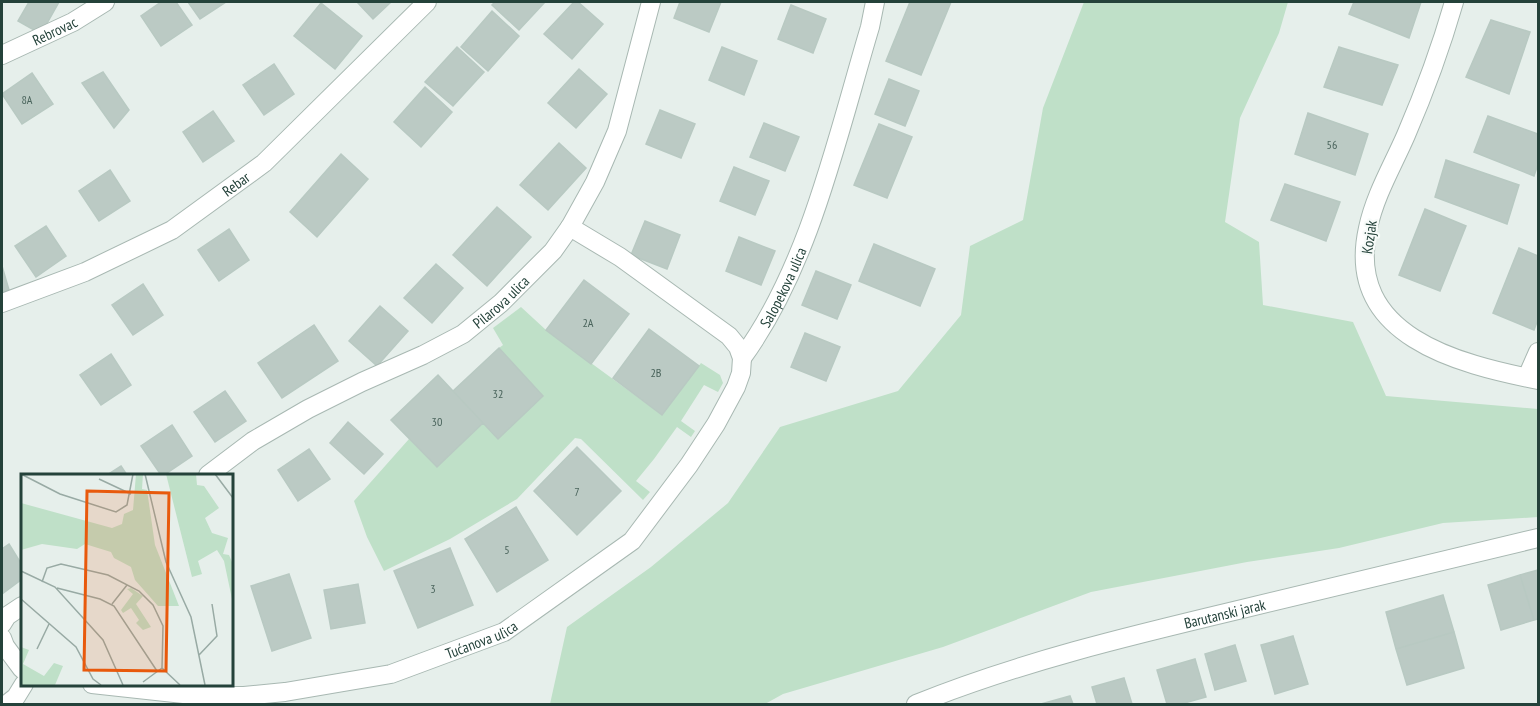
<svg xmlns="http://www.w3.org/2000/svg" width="1540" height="706" font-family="'PT Sans Narrow',sans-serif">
  <rect width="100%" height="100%" fill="#e6efeb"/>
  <!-- green -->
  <path fill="#bfe0c8" d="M1084,2H1288L1279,33L1240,118L1225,222L1259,242L1263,305L1353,322L1386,396L1538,409V517L1443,523L1339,548L1247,562L1091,592L943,647L783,694L765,704H550L567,627L651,567L728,503L780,427L898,391L961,315L970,246L1023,220L1043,108Z
    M521,307L546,330L662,415L701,363L720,375L723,383L718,392L704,385L681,421L695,431L691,437L677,427L654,459L636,481L650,492L643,500L581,439L575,438L517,499L450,539L384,571L367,537L354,501L409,439L437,467L483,423L498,438L543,396L499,348L503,345L493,328Z"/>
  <!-- building -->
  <path fill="#bbcac4" stroke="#b8c9c2" stroke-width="1.5" d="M29,2H59L41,34L18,21Z
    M161,2H176L192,25L161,46L141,16Z
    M188,2H226L200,19Z
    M357,2H391L373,19Z
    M495,2H545L519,30L492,5Z
    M574,2H578L603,24L572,59L544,34Z
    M680,2H721L709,32L674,18Z
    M910,2H951L921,75L886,61Z
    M1354,2H1421L1409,38L1349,14Z
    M321,3L362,36L335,69L294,36Z
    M791,5L826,19L813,53L778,39Z
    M492,11L519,36L488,71L461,47Z
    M1491,20L1530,32L1509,94L1466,77Z
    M457,47L484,72L453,106L425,82Z
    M722,47L757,61L744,95L709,80Z
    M1339,47L1398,65L1382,105L1324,87Z
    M274,64L294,94L264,115L243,85Z
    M579,69L607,94L576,128L548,103Z
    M103,72L129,110L114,128L82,83Z
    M32,73L53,104L22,124L2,94Z
    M889,79L919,91L905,126L875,114Z
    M425,87L452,112L421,147L394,122Z
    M660,110L695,124L681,158L646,144Z
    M213,111L234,141L203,162L183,132Z
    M1308,113L1368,134L1355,175L1295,154Z
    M1488,116L1538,134V164L1534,176L1474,152Z
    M764,123L799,137L785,171L750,157Z
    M879,124L912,137L887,198L854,185Z
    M559,143L586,168L548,210L520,185Z
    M341,154L368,179L317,237L290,212Z
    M1446,160L1519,185L1507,224L1435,197Z
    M734,167L769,181L755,215L720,201Z
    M110,170L130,201L99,221L79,191Z
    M1285,184L1340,202L1326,241L1271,220Z
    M497,207L531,237L487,286L453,255Z
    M1425,209L1466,226L1440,291L1399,275Z
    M645,221L680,235L667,269L631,255Z
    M46,226L66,256L36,277L15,246Z
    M229,229L249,260L219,281L198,250Z
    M739,237L775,251L761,285L726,271Z
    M874,244L935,269L920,306L859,281Z
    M1519,248L1538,256V319L1534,330L1493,313Z
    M436,264L463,288L432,323L404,298Z
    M2,266L9,290L2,292Z
    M816,271L851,285L837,319L802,305Z
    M584,280L629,314L591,364L546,330Z
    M143,284L163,315L133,335L112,305Z
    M380,306L408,331L377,366L349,341Z
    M314,325L338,361L282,398L258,363Z
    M649,329L699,366L662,415L613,378Z
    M805,333L840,347L826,381L791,367Z
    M499,348L543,396L498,439L453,391Z
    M111,354L131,385L101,405L80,375Z
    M438,375L483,423L437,467L391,420Z
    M225,391L246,421L215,442L194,412Z
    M348,422L383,454L364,474L330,443Z
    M172,425L192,456L164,475H161L141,446Z
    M577,447L621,491L577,535L534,491Z
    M309,449L330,479L298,501L278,470Z
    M121,466L127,475H107Z
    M516,507L548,560L497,592L465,539Z
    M9,544L22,565V579L2,594V549Z
    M450,548L473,605L418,628L394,571Z
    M1538,570V619L1534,620L1520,575Z
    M289,574L311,638L272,651L251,586Z
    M1520,575L1534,620L1501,630L1488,585Z
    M358,584L365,623L331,629L324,590Z
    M1443,595L1454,632L1396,649L1386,612Z
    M1454,632L1464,668L1407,685L1396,649Z
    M1293,636L1308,684L1275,694L1261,645Z
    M1235,645L1246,681L1215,690L1205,654Z
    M1195,659L1206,697L1181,704H1167L1157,670Z
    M1124,678L1132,704H1097L1092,687Z
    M1070,696L1073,704H1041Z"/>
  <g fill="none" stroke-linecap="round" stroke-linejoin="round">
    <defs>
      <g id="minor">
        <path d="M1454,2C1441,47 1425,91 1406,135C1393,165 1375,195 1368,228C1344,336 1458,364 1538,380"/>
        <path id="s1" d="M2,55L73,22L105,2"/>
        <path id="s2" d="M2,303L85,272L172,230L264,163L427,2"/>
        <path id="s3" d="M742,358C810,265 837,137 870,27L875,2"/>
        <path d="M1527,377L1538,352"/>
        <path id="s4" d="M208,475L253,441L308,409L362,382L423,355L463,334L501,303L553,251L570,227L595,182L617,131L651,2"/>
        <path d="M2,624L7,616L22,606"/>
        <path d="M2,638L5,646L22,669"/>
        <path id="s5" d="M92,684L202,696H244L285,692L391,674L504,632L632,541L689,465L716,424L736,387L741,373L742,358L738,347L729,336L620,257L570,227"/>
        <path d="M7,704L16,697L24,684"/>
        <path id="s6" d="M916,704C1020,662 1129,636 1238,610C1338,586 1438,562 1538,538"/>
      </g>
    </defs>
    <!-- minor casing -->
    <use href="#minor" stroke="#a8b8b2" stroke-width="20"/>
    <!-- minor -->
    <use href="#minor" stroke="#fff" stroke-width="18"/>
  </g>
  <g text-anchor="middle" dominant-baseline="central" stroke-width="4.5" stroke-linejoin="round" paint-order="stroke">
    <!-- number labels -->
    <g font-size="12" fill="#4a645c">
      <text x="27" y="99">8A</text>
      <text x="1332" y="144">56</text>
      <text x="588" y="322">2A</text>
      <text x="656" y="372">2B</text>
      <text x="498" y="393">32</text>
      <text x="437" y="421">30</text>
      <text x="577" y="491">7</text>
      <text x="507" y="549">5</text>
      <text x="433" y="588">3</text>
    </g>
    <!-- street labels -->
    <g font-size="15" fill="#24423a" stroke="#f7fbf9">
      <text stroke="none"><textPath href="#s1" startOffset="58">Rebrovac</textPath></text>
      <text stroke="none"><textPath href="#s2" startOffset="264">Rebar</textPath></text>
      <text transform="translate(1369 237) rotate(-82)">Kozjak</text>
      <text stroke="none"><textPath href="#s3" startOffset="82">Salopekova ulica</textPath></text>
      <text stroke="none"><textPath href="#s4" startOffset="342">Pilarova ulica</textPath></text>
      <text stroke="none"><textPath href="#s6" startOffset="322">Barutanski jarak</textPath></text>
      <text stroke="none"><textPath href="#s5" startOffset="398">Tućanova ulica</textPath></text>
    </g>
  </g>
  <!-- overview -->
  <g transform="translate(21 474)">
    <rect width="212" height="212" fill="#e6efeb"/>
    <path d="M115,0H122L121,15L126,16L134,71L158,132H137L114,106L110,93L93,84L90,78L64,70L56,75L21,70L0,76V29L91,54L101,50L103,40L112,36ZM145,0H175L176,11L183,12L198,34L184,44L191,59L207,64L202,80L208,81L211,88V125L203,87L196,76L177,87L181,100L171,103ZM110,114L122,122L115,130L130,153L122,156L115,149L118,146L110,134L102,139L100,136L112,120L106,115ZM0,173L8,176L2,190L23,202L33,189L42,192L34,211H0Z" fill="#bfe0c8"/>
    <path fill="none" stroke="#98aaa4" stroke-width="1.5" d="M0,0L39,20L95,38L106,31L112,0M124,0L145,88L170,143L184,211M194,0L212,24M78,5L110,20M0,97L34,113L82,166L102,211M21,108L26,94L40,90L87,101L118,117L132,131L142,152L141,194M36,114L79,125L93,132L136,197M0,125L55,173L72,205L80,211M91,130L106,111M16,175L28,150M178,181L196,162L191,130M141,194L159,211M122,208L141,194"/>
    <path fill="#e8590c" fill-opacity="0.15" stroke="#e8590c" stroke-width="3" d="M66,17L148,19L145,197L63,196Z"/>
    <rect width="212" height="212" fill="none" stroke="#24423a" stroke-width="3"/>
  </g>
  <!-- border -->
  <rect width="1540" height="706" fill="none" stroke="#24423a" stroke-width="6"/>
</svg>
